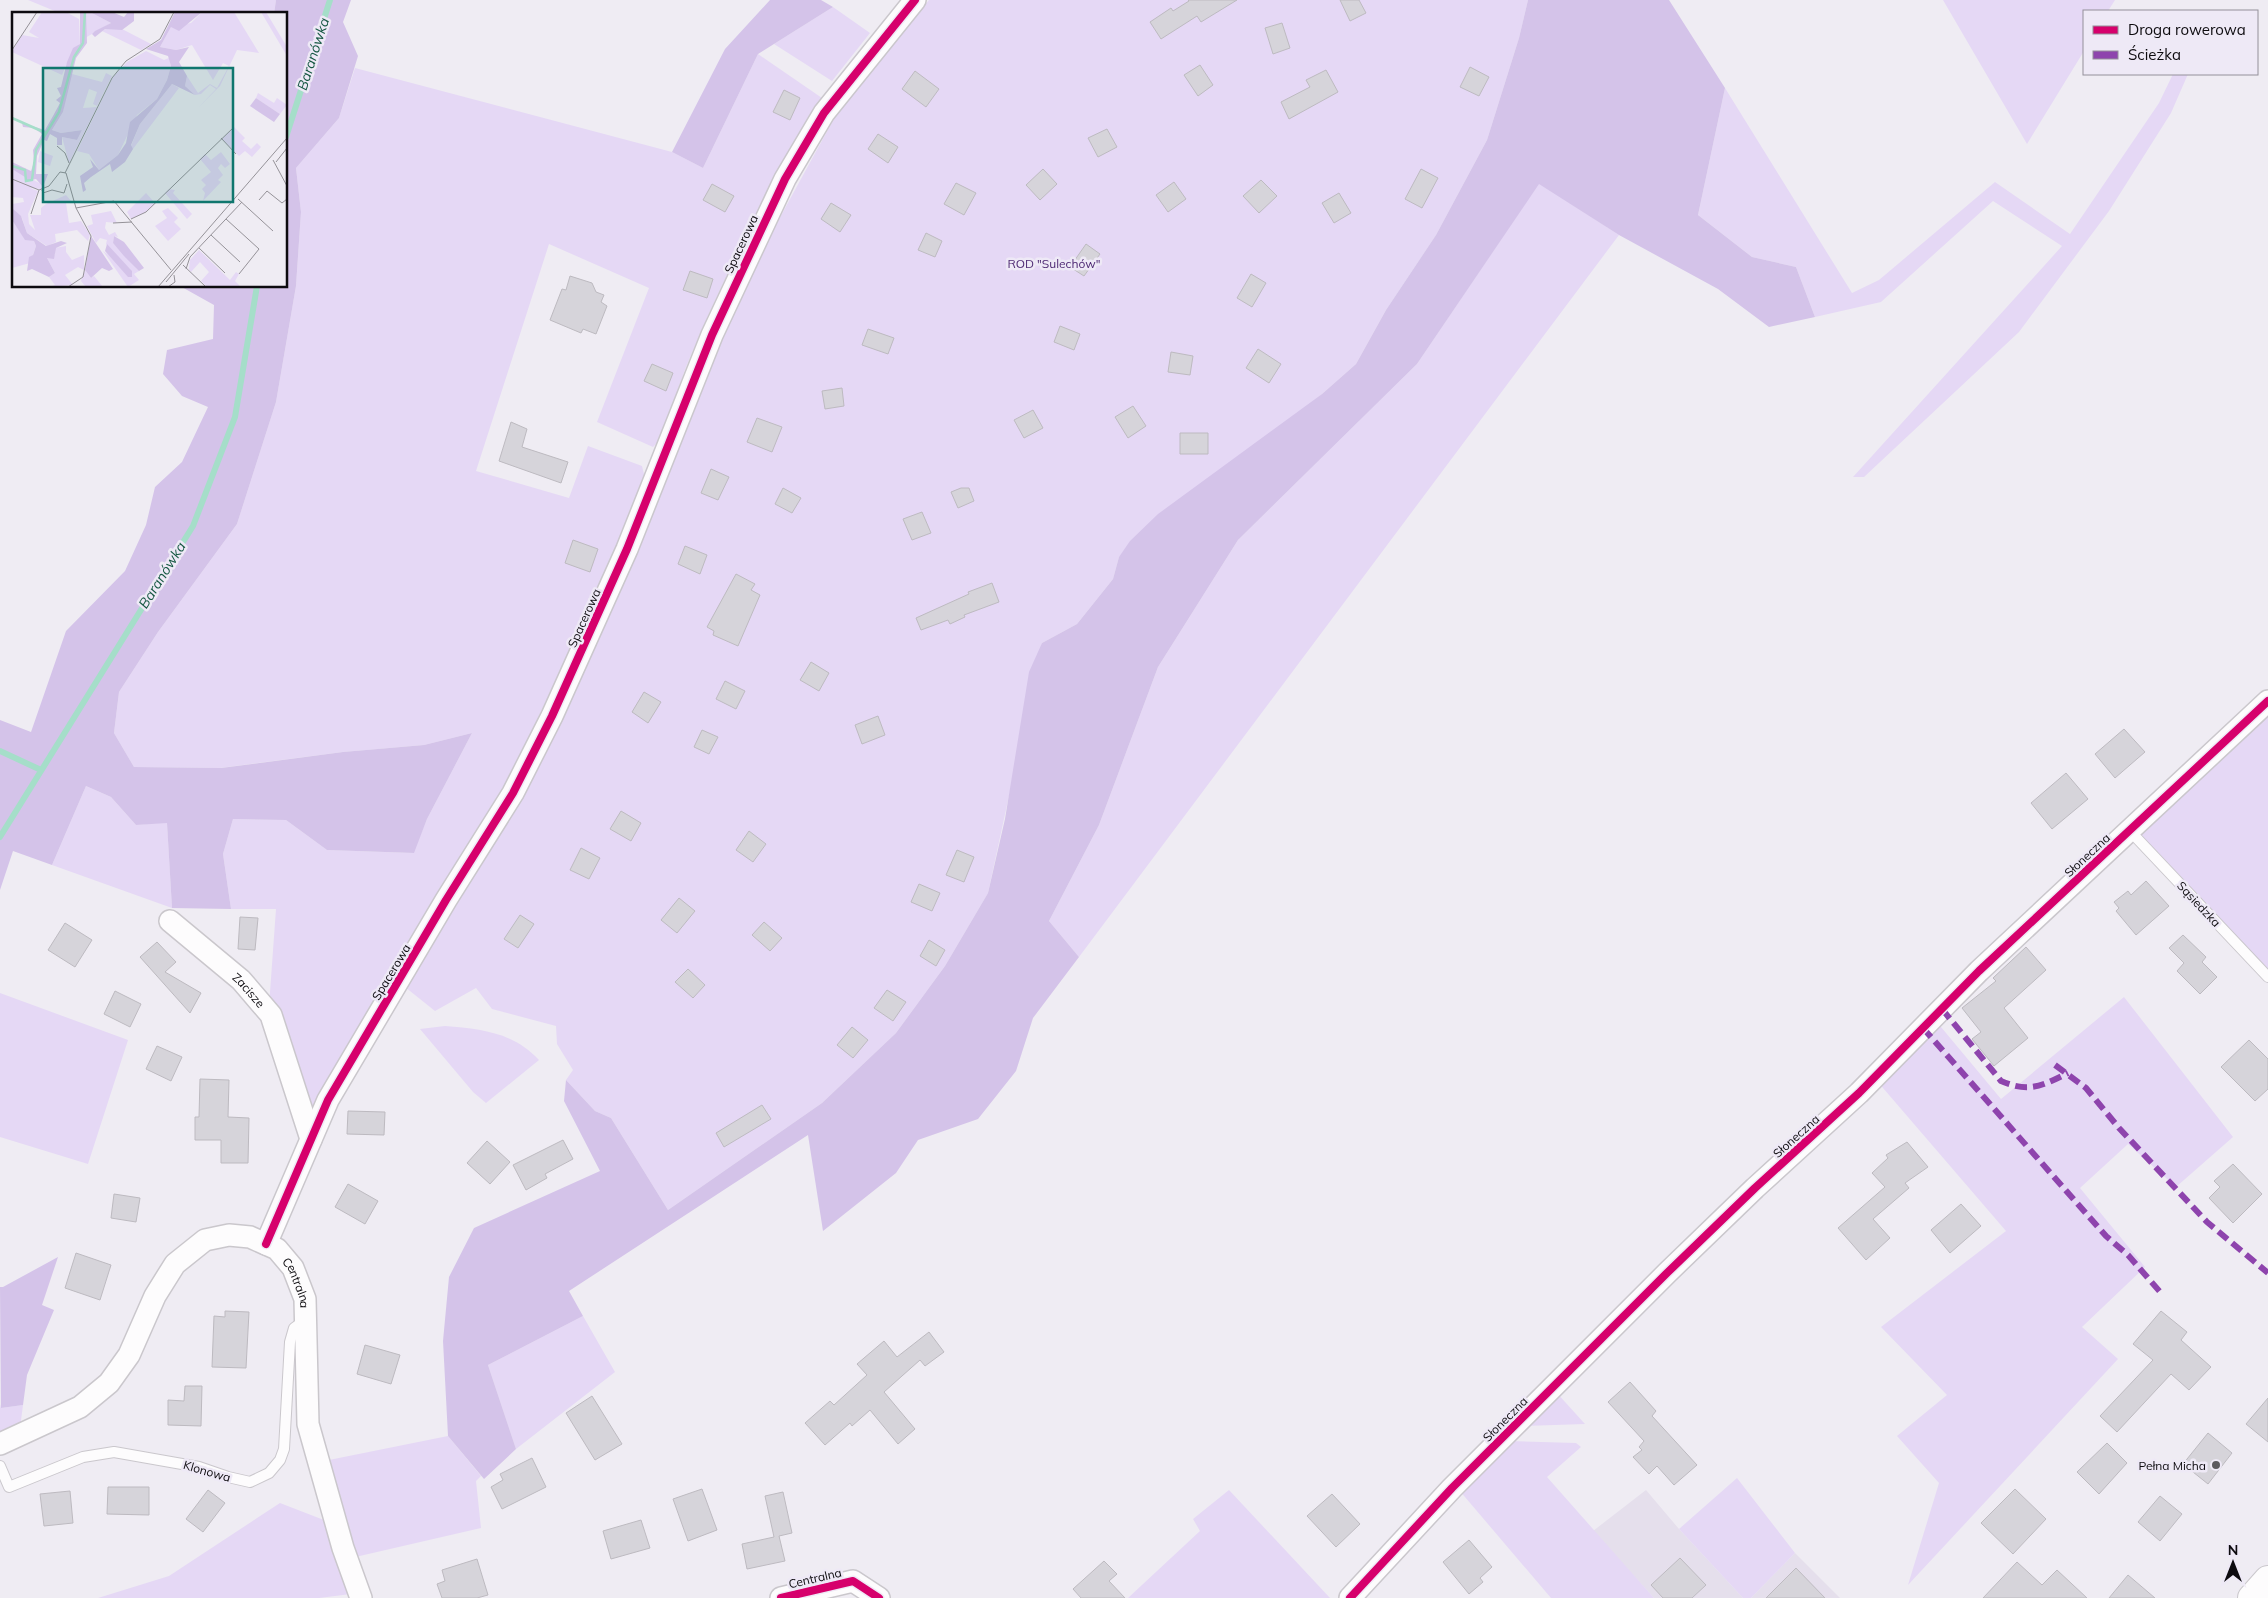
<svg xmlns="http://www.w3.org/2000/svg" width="2268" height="1598" font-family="Mulish,sans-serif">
  <rect width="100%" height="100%" fill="#efecf3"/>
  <!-- built -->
  <path fill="#e5dfec" d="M1646,1490L1679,1529L1743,1598H1654L1593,1531Z
    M1795,1553L1840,1598H1751Z"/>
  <!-- green -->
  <path fill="#e5d8f5" d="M28,0H276L274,14H62Z
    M929,0H1528L1519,38L1487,140L1436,235L1386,310L1356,364L1322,394L1119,557L1113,579L1077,624L1042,643L988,893L945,966L896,1033L822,1103L668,1210L611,1118L595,1111L566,1080L573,1070L557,1044L556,1026L492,1009L476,988L435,1011L405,987L474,877L554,731L724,332L760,254L842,104Z
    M1943,0H2115L2108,11H2084V51L2027,144Z
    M833,7L870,33L832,81L774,44Z
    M758,54L822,98C772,184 724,274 686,367C677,391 669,415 661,439L653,447L597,422L649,288L549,244L476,471L569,498L588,446L642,466L645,478L614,557L511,775L311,1126L269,1006L276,909H231L223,854L233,819L286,820L327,850L413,853L427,819L472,733L424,745L343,752L220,768L134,767L114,733L119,692L158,632L237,524L276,402L296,286L301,212L296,168L339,118L355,68L672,152L703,168Z
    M2173,74H2188L2171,113L2109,211L2019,332L1864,477H1853L2062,246L1993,201L1881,302L1815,317L1796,267L1752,257L1698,215L1725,88L1852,293L1879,280L1995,182L2070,234L2159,103Z
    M1539,183L1619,235L1079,957L1049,921L1099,825L1158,667L1238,540L1417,364Z
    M2268,708V973L2133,837Z
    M86,786L111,797L136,825L167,822L172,908L52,865Z
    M0,993L128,1040L88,1164L0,1137Z
    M2124,997L2233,1137L2176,1187L2128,1144L2080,1188L2145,1267L2082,1327L2118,1359L1908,1585L1939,1483L1897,1436L1947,1395L1881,1327L2006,1231L1877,1081L1936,1021L2001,1099Z
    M445,1026C481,1029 513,1032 539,1060L486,1103L473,1092L420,1029Z
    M583,1316L615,1372L516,1449L488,1365Z
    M1556,1392L1585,1424L1521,1426Z
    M0,1404L1,1408L23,1405L20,1428L0,1438Z
    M448,1436L481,1476L476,1481L481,1528L351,1558L324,1461Z
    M1509,1441L1576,1443L1581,1447L1547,1477L1654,1598H1551L1459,1490Z
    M1737,1478L1795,1553L1751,1598H1743L1679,1529Z
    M1229,1490L1330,1598H1128L1200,1531L1193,1519Z
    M280,1503L329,1522L351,1594L319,1598H98L169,1576Z"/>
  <!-- forest -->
  <path fill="#d4c3e9" d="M276,0H351L343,22L358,56L339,118L296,168L301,212L296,286L276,402L237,524L158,632L119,692L114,733L134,767L221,768L343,752L424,745L472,733L427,819L414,853L327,850L286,820L233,819L223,854L231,909L172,908L167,823L136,825L111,797L86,786L52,865L13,851L0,890V720L31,732L66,631L125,571L146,525L155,487L182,462L208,407L182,396L163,374L167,350L213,339L214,305L180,286H286V14H274Z
    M770,0H821L833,7L758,54L703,168L672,152L725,49Z
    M1528,0H1669L1725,88L1698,215L1752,257L1796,267L1815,317L1769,327L1718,289L1619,235L1539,184L1417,364L1238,540L1158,667L1099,825L1049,921L1079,957L1033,1018L1016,1071L978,1119L918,1140L896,1173L823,1231L808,1135L569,1291L583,1316L488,1365L516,1449L484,1479L448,1436L443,1341L449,1277L474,1228L600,1171L564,1101L566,1080L595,1111L611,1118L668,1210L822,1103L896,1033L945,966L988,893L1005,819L1029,672L1042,643L1077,624L1113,579L1119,557L1130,541L1158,514L1322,394L1356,364L1386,310L1436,235L1487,140L1519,38Z
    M58,1257L42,1305L54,1310L27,1375L23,1405L1,1408L0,1287H3Z"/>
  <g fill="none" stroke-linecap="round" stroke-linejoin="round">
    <!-- stream -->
    <path stroke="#a5dec9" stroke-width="6" d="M286,137L330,0
      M0,751L41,770
      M0,837L193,526L235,417L257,286"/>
  </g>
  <!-- building -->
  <path fill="#d6d4da" stroke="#bdbac0" d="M1188,0H1237L1201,22L1197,16L1161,39L1150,22L1171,8L1173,11L1189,1Z
    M1340,0H1359L1366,13L1350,21Z
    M1282,23L1290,48L1273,54L1265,28Z
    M1200,65L1213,85L1198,96L1184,75Z
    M1470,67L1489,77L1479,96L1460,87Z
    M1326,70L1338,92L1289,119L1281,102L1310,87L1306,80Z
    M915,71L939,89L926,107L902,89Z
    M784,90L800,98L790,120L773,112Z
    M1107,129L1117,147L1098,157L1088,138Z
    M878,134L898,147L888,163L868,149Z
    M1043,169L1057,184L1040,200L1026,185Z
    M1421,169L1438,178L1422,208L1405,199Z
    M1261,180L1277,196L1259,213L1243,196Z
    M1174,182L1186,199L1168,212L1156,195Z
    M956,183L976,193L964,215L944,204Z
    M712,184L734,196L725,212L703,200Z
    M1339,193L1351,213L1334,223L1322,203Z
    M831,203L851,215L840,232L821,219Z
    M926,233L942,241L935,257L918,250Z
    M1086,244L1100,254L1084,276L1070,267Z
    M690,271L713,279L707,298L683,290Z
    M1251,274L1266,283L1252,307L1237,298Z
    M570,276L592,283L596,292L604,295L601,302L607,306L596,334L583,329L581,333L550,320L562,289L566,290Z
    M1060,326L1080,334L1074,350L1054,342Z
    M868,329L894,338L888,354L862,345Z
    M1258,349L1281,364L1269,383L1246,368Z
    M1171,352L1193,356L1190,375L1168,372Z
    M652,364L673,373L666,391L644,381Z
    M842,388L844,406L825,409L822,391Z
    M1133,406L1146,426L1128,438L1115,417Z
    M1033,410L1043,428L1024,438L1014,420Z
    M757,418L782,427L772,452L747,442Z
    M511,422L527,429L522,447L568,462L561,483L499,461Z
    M1180,433H1208V454H1180Z
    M711,469L729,477L718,500L701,493Z
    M783,488L801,498L792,513L775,504Z
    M961,488H969L974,501L958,508L951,492Z
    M922,512L931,533L912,540L903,519Z
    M573,540L598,549L590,572L565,563Z
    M685,546L707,555L700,574L678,564Z
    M736,574L755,584L751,590L760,595L738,646L713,635L714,631L707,627Z
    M992,583L999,602L964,615L965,617L950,624L948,620L921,630L916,618L969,594L968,592Z
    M811,662L829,673L819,691L800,680Z
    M725,681L745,691L736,709L716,699Z
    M644,692L661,702L648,723L632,712Z
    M878,716L885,735L862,744L855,725Z
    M2124,729L2145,752L2115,778L2095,754Z
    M702,730L718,737L709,754L694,747Z
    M2066,773L2088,799L2052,829L2031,803Z
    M621,811L641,823L631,841L610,829Z
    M749,831L766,844L753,862L736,850Z
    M581,848L600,858L589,879L570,870Z
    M957,850L974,857L964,882L946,875Z
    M2146,881L2169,906L2136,935L2116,911L2119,908L2114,902L2128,891L2131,895Z
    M919,884L940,893L932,911L911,902Z
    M679,898L695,911L677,933L661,920Z
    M520,915L534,924L518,948L504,939Z
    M240,917L258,918L255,950L238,949Z
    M764,922L782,938L770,951L752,935Z
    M65,923L92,940L75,967L48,950Z
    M2183,935L2206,957L2202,962L2217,977L2200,994L2177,971L2184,963L2169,948Z
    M929,940L945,950L936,966L920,956Z
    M157,942L176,962L165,972L201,993L190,1013L140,957Z
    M2026,947L2046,970L2004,1008L2028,1038L1994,1066L1972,1039L1981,1032L1962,1008L1996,981L1993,978Z
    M688,969L705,985L693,998L675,982Z
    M887,990L906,1002L893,1021L874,1008Z
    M115,991L141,1004L130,1027L104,1014Z
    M852,1027L868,1040L853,1058L837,1045Z
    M2249,1040L2268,1059V1089L2255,1101L2221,1067Z
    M157,1046L182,1057L171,1081L146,1069Z
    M200,1079L229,1080L228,1117L249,1118L248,1163H221V1140H195V1117H199Z
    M762,1105L771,1119L724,1147L716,1133Z
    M348,1111L385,1112L384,1135L347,1134Z
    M563,1140L573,1159L545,1174L547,1178L526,1190L513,1165Z
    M487,1141L510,1162L490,1184L467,1163Z
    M1907,1142L1928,1167L1905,1183L1909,1188L1873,1219L1890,1238L1866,1260L1838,1228L1885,1187L1872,1173L1888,1158L1886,1155Z
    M2233,1164L2262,1194L2233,1223L2209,1198L2220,1187L2214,1181Z
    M348,1184L378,1201L365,1224L335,1207Z
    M114,1194L140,1198L136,1222L111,1218Z
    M1961,1204L1981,1226L1950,1253L1931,1230Z
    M76,1253L111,1265L100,1300L65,1288Z
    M225,1311L249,1312L246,1368L212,1367L214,1316L225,1317Z
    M2161,1311L2187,1332L2181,1340L2211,1367L2189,1390L2171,1374L2117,1432L2100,1416L2153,1360L2133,1344Z
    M929,1332L944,1352L925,1366L920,1360L884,1392L915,1429L898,1444L870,1410L852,1426L850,1423L825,1445L805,1423L830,1401L834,1405L867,1375L857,1364L884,1341L897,1357Z
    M365,1345L400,1355L391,1384L357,1374Z
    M1630,1382L1656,1411L1652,1416L1697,1465L1674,1485L1657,1466L1649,1474L1633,1457L1642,1450L1639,1447L1644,1441L1608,1402Z
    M185,1386H202L201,1426L168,1425V1400L184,1401Z
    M592,1396L622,1444L595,1460L566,1413Z
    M2268,1398V1442L2246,1424Z
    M2208,1433L2232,1453L2208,1484L2183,1464Z
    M2107,1443L2127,1463L2099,1494L2077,1472Z
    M532,1458L546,1487L502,1509L491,1487L503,1480L500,1474Z
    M108,1487H149V1515L107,1514Z
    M702,1489L717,1530L688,1541L673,1499Z
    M2015,1489L2046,1519L2013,1554L1981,1523Z
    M208,1490L225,1503L203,1532L186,1519Z
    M70,1491L73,1523L44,1526L40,1494Z
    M783,1492L792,1533L779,1536L785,1561L747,1569L742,1544L774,1537L765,1496Z
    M1332,1494L1360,1524L1336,1547L1307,1516Z
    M2160,1496L2182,1514L2160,1541L2138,1522Z
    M641,1520L650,1548L611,1559L603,1531Z
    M1469,1540L1492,1567L1480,1578L1483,1582L1469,1594L1443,1562Z
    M1680,1558L1706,1585L1692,1598H1663L1651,1585Z
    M477,1559L488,1595L477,1598H442L437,1584L445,1581L442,1570Z
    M1104,1561L1117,1574L1109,1581L1125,1598H1081L1073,1589Z
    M2017,1562L2042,1585L2057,1570L2087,1598H1983Z
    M1796,1568L1825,1598H1766Z
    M2128,1575L2155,1598H2109Z"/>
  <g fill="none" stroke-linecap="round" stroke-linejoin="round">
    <defs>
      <path id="lane" d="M2130,831L2268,977
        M0,1466L9,1487L83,1457L114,1452L199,1467L228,1477L250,1482L269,1473L280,1460L284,1449L290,1342L294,1328L305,1320"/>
      <g id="street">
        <path id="s1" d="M170,921L241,980L271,1015L311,1139"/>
        <path d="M266,1244L328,1100L446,900L513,793L552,716L627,549L712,335L785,179L824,113L915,0"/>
        <path id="s2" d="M0,1444L80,1407L109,1383L129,1355L155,1296L175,1264L205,1240L229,1235L250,1237L277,1249L293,1268L305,1299L308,1424L343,1548L361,1598"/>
        <path d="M781,1598L853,1581L879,1598"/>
        <path d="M1350,1598L1452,1488L1668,1272L1755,1188L1859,1093L1979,971L2268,701"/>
      </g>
      <path id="secondary" d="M2252,1598L2268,1580"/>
    </defs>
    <!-- lane casing -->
    <use href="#lane" stroke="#cac7cc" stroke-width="12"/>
    <!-- street casing -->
    <use href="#street" stroke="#cac7cc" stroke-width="24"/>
    <!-- secondary casing -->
    <use href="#secondary" stroke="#cac7cc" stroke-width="30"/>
    <!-- lane -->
    <use href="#lane" stroke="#fdfcfd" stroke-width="10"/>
    <!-- street -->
    <use href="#street" stroke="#fdfcfd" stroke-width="21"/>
    <!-- secondary -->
    <use href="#secondary" stroke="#fdfcfd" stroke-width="28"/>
    <!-- quiet -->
    <path stroke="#8e44ad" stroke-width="6" stroke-dasharray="12 6" stroke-linecap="butt" d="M1942,1009L2001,1081C2029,1093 2042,1086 2068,1073
      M1923,1028L2106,1236L2128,1255L2161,1293
      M2055,1065L2086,1088L2119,1128L2207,1222L2268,1273"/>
    <defs>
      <path id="cycleway" d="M266,1244L328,1100L446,900L513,793L552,716L627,549L712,335L785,179L824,113L915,0
        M781,1598L853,1581L879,1598
        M1350,1598L1452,1488L1668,1272L1755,1188L1859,1093L1979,971L2268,701"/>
    </defs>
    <!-- cycleway casing -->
    <use href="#cycleway" stroke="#eee9f6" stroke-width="11"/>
    <!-- cycleway -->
    <use href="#cycleway" stroke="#d6006c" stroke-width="8"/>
  </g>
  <!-- markers -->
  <circle fill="#5c5a5f" stroke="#eee9f6" stroke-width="2" cx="2216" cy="1465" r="5"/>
  <g text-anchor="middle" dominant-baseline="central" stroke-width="5" stroke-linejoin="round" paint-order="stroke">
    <!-- street labels -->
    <g font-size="12" fill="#0d0b0f" stroke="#eee9f6">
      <text transform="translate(741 244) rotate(-65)">Spacerowa</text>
      <text transform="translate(584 618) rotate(-66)">Spacerowa</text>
      <text transform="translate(2087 855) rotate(-43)">Słoneczna</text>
      <text transform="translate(2199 904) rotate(47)">Sąsiedzka</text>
      <text transform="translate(391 972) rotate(-59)">Spacerowa</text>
      <text stroke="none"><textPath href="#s1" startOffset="105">Zacisze</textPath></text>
      <text transform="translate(1796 1136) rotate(-42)">Słoneczna</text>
      <text stroke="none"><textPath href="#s2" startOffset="416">Centralna</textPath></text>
      <text transform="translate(1505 1419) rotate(-45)">Słoneczna</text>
      <text transform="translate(207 1471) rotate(16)">Klonowa</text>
      <text transform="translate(815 1578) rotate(-13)">Centralna</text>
    </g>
    <!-- park labels -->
    <g font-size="12" fill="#4e2973" stroke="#eee9f6">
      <text x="1054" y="263">ROD "Sulechów"</text>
    </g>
    <!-- poi labels -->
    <g font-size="12" fill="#0d0b0f" stroke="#eee9f6" text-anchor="end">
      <text x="2206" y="1465">Pełna Micha</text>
    </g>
    <!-- water labels -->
    <g font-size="14" font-style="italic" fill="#165843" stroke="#eee9f6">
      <text transform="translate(313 54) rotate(-72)">Baranówka</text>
      <text transform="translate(162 575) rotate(-58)">Baranówka</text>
    </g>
  </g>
  <!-- overview -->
  <g transform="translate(12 12)">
    <rect width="275" height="275" fill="#efecf3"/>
    <path d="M30,0H54L67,7L68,32L61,38L50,63L0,40L10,23L27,26L17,20ZM74,0H78L99,11L73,26ZM190,0H222L247,41L225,38L208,74L186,96L204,77L198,73L189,82L183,83L173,74L175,64L186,81L198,72L205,76L217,54L211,51L201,68L180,33L164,38L148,35L159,15L179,11ZM249,0H254L275,35V44ZM93,17H110L139,32L129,38L90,19ZM134,39L152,48L157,46L159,54L155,68L145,87L125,103L106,143L87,158L77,142L65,139L101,65L115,50ZM94,61L100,64L85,94L81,92L85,80L77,77L71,96L85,95L57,151L50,125L65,128L70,118L49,121L40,118L51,100L56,70L60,62L90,70ZM160,72L167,76L121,137L119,134L128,112ZM246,81L262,91L265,86L275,93L268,102L244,86ZM222,115L233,126L230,129L239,137L245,131L249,135L240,145L233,139L227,144L210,127ZM28,139L41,144L38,154L26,150ZM209,140L218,152L213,156L209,152L206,156L211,163L206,168L209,170L191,189L193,181L190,177L194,173L189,168L199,160L188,147L193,142L199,148ZM0,157L33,174L30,177L18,176L26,179L16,202L17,212L23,218L18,203H29V196L34,192L54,183L60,190L54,191L57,211L69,209L78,223L76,229L65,218L43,222L44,230L35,234L15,221L10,206L0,196V192L12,190L11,186L0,185ZM157,177L163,178L161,181L180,202L175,207L153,181ZM134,181L143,191L134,200L119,207L115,200ZM156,196L166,206L162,210L169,217L156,229L143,214L155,206L150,199ZM99,199L105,211L94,210L93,216L97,223L103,220L106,225L102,224L101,231L127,259L122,262L127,268L116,275L91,239L120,259L94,232L95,228L88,226L84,231L75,214L81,212L79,203ZM0,208L13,227L22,229L24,234L18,251L0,256ZM54,234V240L60,248L72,243V258L66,255L53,263L61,273L38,275L43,273L37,265L43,261L35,246L43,243V236ZM187,238L218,268L224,260L227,262L223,269L229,275H195L189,269L197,260L188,250L179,260L177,257L178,248ZM73,258L79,266L82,264L91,275H74L69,269Z" fill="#e5d8f5"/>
    <path d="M74,0L75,31L64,46L51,100L40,118L49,121L70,118L65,128L50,125V133H45V126L38,122L35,129L32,128L25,144L24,162H36L31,175L24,167L14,169L13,165L0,157V150L19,159L22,150L21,138L30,122L22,116L11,115L10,111L33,118L41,104L48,91L44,88L49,84L45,76L49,75L55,50L61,36L68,32V1ZM78,0H100L112,5L116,0H122V9L110,18L93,17L83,25L80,22L83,19L99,11ZM163,0H190L167,19L159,15L148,35L164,38L177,35L167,50L175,64L173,74L183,83L160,72L128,112L119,133L121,137L113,150L100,160L98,152L79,165L72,171L74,178L71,180L68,164L81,155L78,147L87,158L106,143L114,131L118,110L145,87L155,68L159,54L156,44L134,37L149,28ZM244,86L268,102L262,110L238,94ZM0,196L9,204L15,221L34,234L49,229L55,231L44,236L42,247L35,246L43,261L37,265L20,257L15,259L17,245L21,243L24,234L22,229L13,228L0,208ZM79,224L101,257L97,259L90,256L79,266L73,258ZM102,224L112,230L132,256L127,259L112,244L101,231ZM95,232L120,259V265H116L93,239Z" fill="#d4c3e9"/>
    <path fill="none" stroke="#a5dec9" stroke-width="2.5" d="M0,106L34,121M0,154L13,158L14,169L20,168L24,138L47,100L62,45L71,31L73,0"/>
    <path fill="none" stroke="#959298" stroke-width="1" d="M0,38L25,0M209,126L224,142M45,134L53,141L57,151M261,148L275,174M264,150L275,136M53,161L100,66L114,49L148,27L162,0M0,167L27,178L37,174L48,160L54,161L64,196L102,189L159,258M30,178L31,181L40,178L52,181L55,172M226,187L261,219M247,188L255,179L270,191L275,187M19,202L27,178M119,207L134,200L222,115M214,207L247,237L227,262M101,211L120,210M199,223L228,250M187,236L213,261M171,253L194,275M174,257L178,245L230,190M154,270L177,242M56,275L71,265L79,224L64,196M146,275L275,126M156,275L163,270L162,263"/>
    <path fill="#0f766e" fill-opacity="0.15" stroke="#0f766e" stroke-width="2.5" d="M31,56H221V190H31Z"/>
    <rect width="275" height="275" fill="none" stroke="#0d0b0f" stroke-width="2.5"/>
  </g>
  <!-- legend -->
  <rect x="2083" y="10" width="175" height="65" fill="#eee9f6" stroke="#94909a"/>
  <rect x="2093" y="26" width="25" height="8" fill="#d6006c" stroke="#94909a"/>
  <text x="2128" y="35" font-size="15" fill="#0d0b0f">Droga rowerowa</text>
  <rect x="2093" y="51" width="25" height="8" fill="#8e44ad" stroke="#94909a"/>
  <text x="2128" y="60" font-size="15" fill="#0d0b0f">Ścieżka</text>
  <!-- north arrow -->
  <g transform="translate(2233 1563)" stroke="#eee9f6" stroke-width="4" paint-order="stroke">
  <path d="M0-4L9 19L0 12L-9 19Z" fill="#0d0b0f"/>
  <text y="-8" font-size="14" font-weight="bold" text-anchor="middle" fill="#0d0b0f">N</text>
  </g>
</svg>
